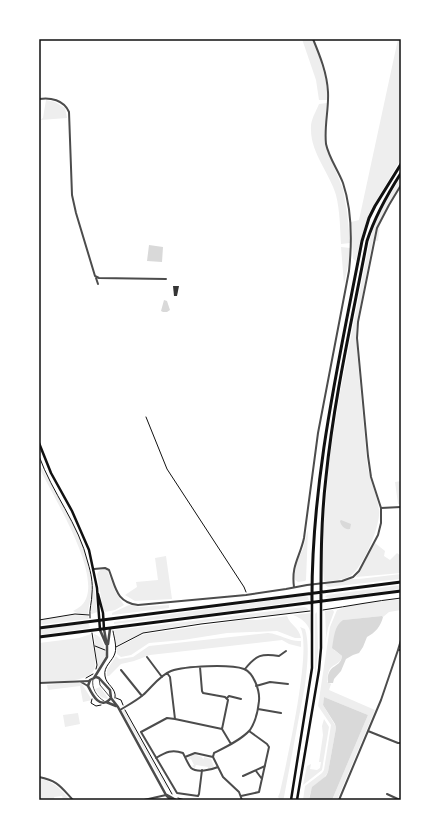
<svg xmlns="http://www.w3.org/2000/svg" width="440" height="839" font-family="Helvetica,sans-serif">
  <rect width="100%" height="100%" fill="#fff"/>
  <!-- green -->
  <path fill="#eee" d="M302,39H313C320,59 327,78 328,100H319L316,80Z
    M398,39H401V159L373,206L368,216L360,242L356,261L353,259L351,222L359,220Z
    M46,100L55,102L65,108L67,118L40,120L43,118Z
    M327,103L325,134L326,147L343,189L347,212L350,240V243L341,244C340,228 340,211 336,195C330,174 311,153 311,130C310,120 316,112 319,104Z
    M401,177V187L389,205L380,225L378,241L373,240L356,329L358,363L367,463C369,479 377,494 379,510C381,525 363,568 350,576C343,580 332,581 324,581L322,557L323,532L330,455L340,393L370,239C377,216 388,197 401,177Z
    M341,247L350,248V256L344,284Z
    M42,468C61,504 94,550 91,593C91,600 88,607 88,614H80L73,611C79,608 85,604 87,596C96,565 54,498 40,469Z
    M401,481V504H398L395,482Z
    M308,530L306,580L305,581L298,582L294,579L297,561L303,549Z
    M375,543L385,551L384,556L390,560L397,553L401,556V573L356,577Z
    M166,556L172,599L135,601L125,595L137,587L136,582L158,580L155,558Z
    M102,569L107,570L116,593L124,605L115,610L105,612L103,609L97,574L99,571Z
    M401,574V579L328,587L324,584L342,582L351,579H359Z
    M94,584L97,612L92,614L90,613Z
    M401,585V589L331,598L325,597L327,595Z
    M304,596L308,597L309,600L205,614L114,624V622Z
    M401,599V610L389,612L383,617L382,616L343,620L334,650L342,656C341,665 331,664 329,671C327,674 328,679 327,682L331,684L329,690L375,710L337,800H332L368,715L324,697L323,705L335,725L336,728L328,772C321,785 312,780 309,800H303L305,786L322,773L324,770L331,725L318,706L330,627L337,610L348,606Z
    M129,605L140,607L169,605V608L112,615V613Z
    M304,607L307,608L309,611L211,621L145,632L116,646L114,630L160,625Z
    M333,610L334,612L328,628L325,644L326,635L325,611Z
    M317,612L318,651L315,678V614Z
    M310,613L311,615V635C309,624 303,619 293,615Z
    M73,615L88,616L89,619L39,625V620Z
    M287,616C290,625 299,627 301,638H295L277,631L227,633L183,640L149,643L131,655L121,657L117,654V648L139,636L146,634L242,620H257Z
    M87,623L89,624L90,628L39,635V630Z
    M300,627L305,629C310,644 307,669 305,685L284,797L283,800H281L278,797L280,792C286,765 313,646 300,627Z
    M268,633C280,634 290,642 301,641V647L289,644L282,640L150,655L134,661L121,664L109,676H107V670L116,656L119,659L133,657L149,646Z
    M91,634C92,644 96,656 95,666C94,684 53,681 39,682V643L79,638Z
    M94,634C103,636 104,647 106,655L97,672V664Z
    M78,682L82,684L92,700L83,702L80,686L48,690L47,685Z
    M100,687L108,698L107,699L101,697L95,689Z
    M124,710L167,787L166,788L122,711Z
    M78,713L80,724L65,727L63,715Z
    M324,719L329,727L322,770L303,785L307,766L311,764L310,769L317,770L320,768L321,762H319L323,735L322,726Z
    M193,754L202,757V758L204,759V757L211,759L214,767L208,770V767L196,765L195,768L192,766L194,765L191,759L188,760V758Z
    M39,778C56,783 58,787 70,800H63L62,796L54,797L55,800H39Z"/>
  <!-- water -->
  <path fill="#d9d9d9" d="M149,245L163,247L162,262L147,261Z
    M164,300L167,301L170,310L167,312H163L161,311Z
    M341,520L351,524L350,529C345,530 341,526 340,521Z
    M382,616L383,617C381,626 375,633 367,637L363,647L359,653L353,655L346,659L341,671L334,679L333,683H328C326,663 341,669 342,656L332,648C334,638 334,626 343,620Z
    M324,697L368,715L332,800H309L312,787L326,776L328,772L336,728L335,724L323,705Z"/>
  <!-- building -->
  <path fill="#353535" d="M173,286H179L177,296H174Z"/>
  <g fill="none" stroke-linecap="round" stroke-linejoin="round">
    <!-- path -->
    <path stroke="#111" stroke-width="1" d="M146,417L167,469L244,587L246,592
      M39,456C52,493 79,524 88,563C91,573 93,583 92,593C92,602 89,609 90,618
      M323,610C349,606 375,601 401,598
      M39,620L75,614L89,615
      M113,631C114,637 117,647 115,653C113,661 103,666 105,676C106,685 117,688 115,698
      M92,633L97,665L96,669
      M95,646L105,650
      M116,647L143,633L201,624L310,611
      M86,678L93,674
      M116,698L121,700L123,705
      M92,699L91,703L96,706L101,705
      M125,710L172,794
      M178,798L185,800"/>
    <!-- service -->
    <path stroke="#4c4c4c" stroke-width="1" d="M99,678L100,685L110,697
      M93,679C91,688 97,697 104,701"/>
    <!-- minor -->
    <path stroke="#4c4c4c" stroke-width="2" d="M39,99C50,97 64,100 69,112L72,195L76,213L95,276L99,278L166,279
      M96,278L98,284
      M381,508L401,507
      M94,569L105,568L109,570C116,588 116,602 138,605L246,595L286,589L307,585L342,581L353,577L359,571L378,535L381,523V508L371,477L368,456L357,338L358,322L377,228L389,205L401,185
      M294,587C291,565 300,557 304,538L318,433L349,271C352,243 352,210 343,183C338,170 329,158 326,144C324,126 329,109 328,92C327,73 320,56 313,39
      M398,650L401,640
      M147,657L162,677
      M200,667L202,691L203,693L225,697L228,700L222,729L231,744
      M245,669C256,655 262,653 279,656L286,651
      M121,670L142,696
      M167,673L170,677L175,719L222,729
      M81,682L88,686
      M39,683L90,681
      M256,686L270,682L288,684
      M227,698L229,696L241,699
      M258,709L281,713
      M120,710C128,705 136,701 143,695C152,687 160,675 171,671C185,666 230,664 244,669C254,673 260,691 259,701C258,711 256,721 250,730C241,740 226,747 214,753L213,757L223,777L239,792L242,800
      M175,719L167,718L141,732L177,793L198,796L199,794L202,770
      M368,731L398,743H401
      M185,757L195,753L213,757
      M156,758C166,752 172,749 183,753C185,757 188,764 191,768C197,773 211,770 218,767
      M256,771L262,779
      M243,776L265,766
      M39,777C58,781 60,786 73,800
      M387,794L400,800
      M241,796L259,792L269,747L267,744L249,731
      M144,800L166,795
      M339,800L381,700L398,650H401"/>
    <!-- tertiary -->
    <path stroke="#4c4c4c" stroke-width="2.5" d="M100,630L106,644
      M108,644L110,629
      M96,677L99,678L110,690L111,698C100,711 92,694 88,686L90,680Z
      M94,678L107,657V646L104,629
      M111,698L118,707L166,795L171,800
      M106,702L116,706
      M167,795L176,800"/>
    <!-- secondary -->
    <path stroke="#111" stroke-width="2.5" d="M39,443L51,473L72,511L89,550L97,588L100,630
      M98,594L103,613L104,629
      M291,800L312,668V603
      M297,800L319,670L321,648V602"/>
    <!-- primary -->
    <path stroke="#111" stroke-width="3" d="M321,602C321,560 321,519 326,477C334,398 352,320 367,241C375,216 387,195 401,173
      M312,603C311,480 339,361 362,241L369,218L375,206L401,164
      M39,628L401,582
      M39,637L401,591"/>
  </g>
  <!-- border -->
  <rect width="440" height="839" fill="none" stroke="#ffffff" stroke-width="80"/>
  <rect x="40" y="40" width="360" height="759" fill="none" stroke="#111" stroke-width="1.5"/>
</svg>
